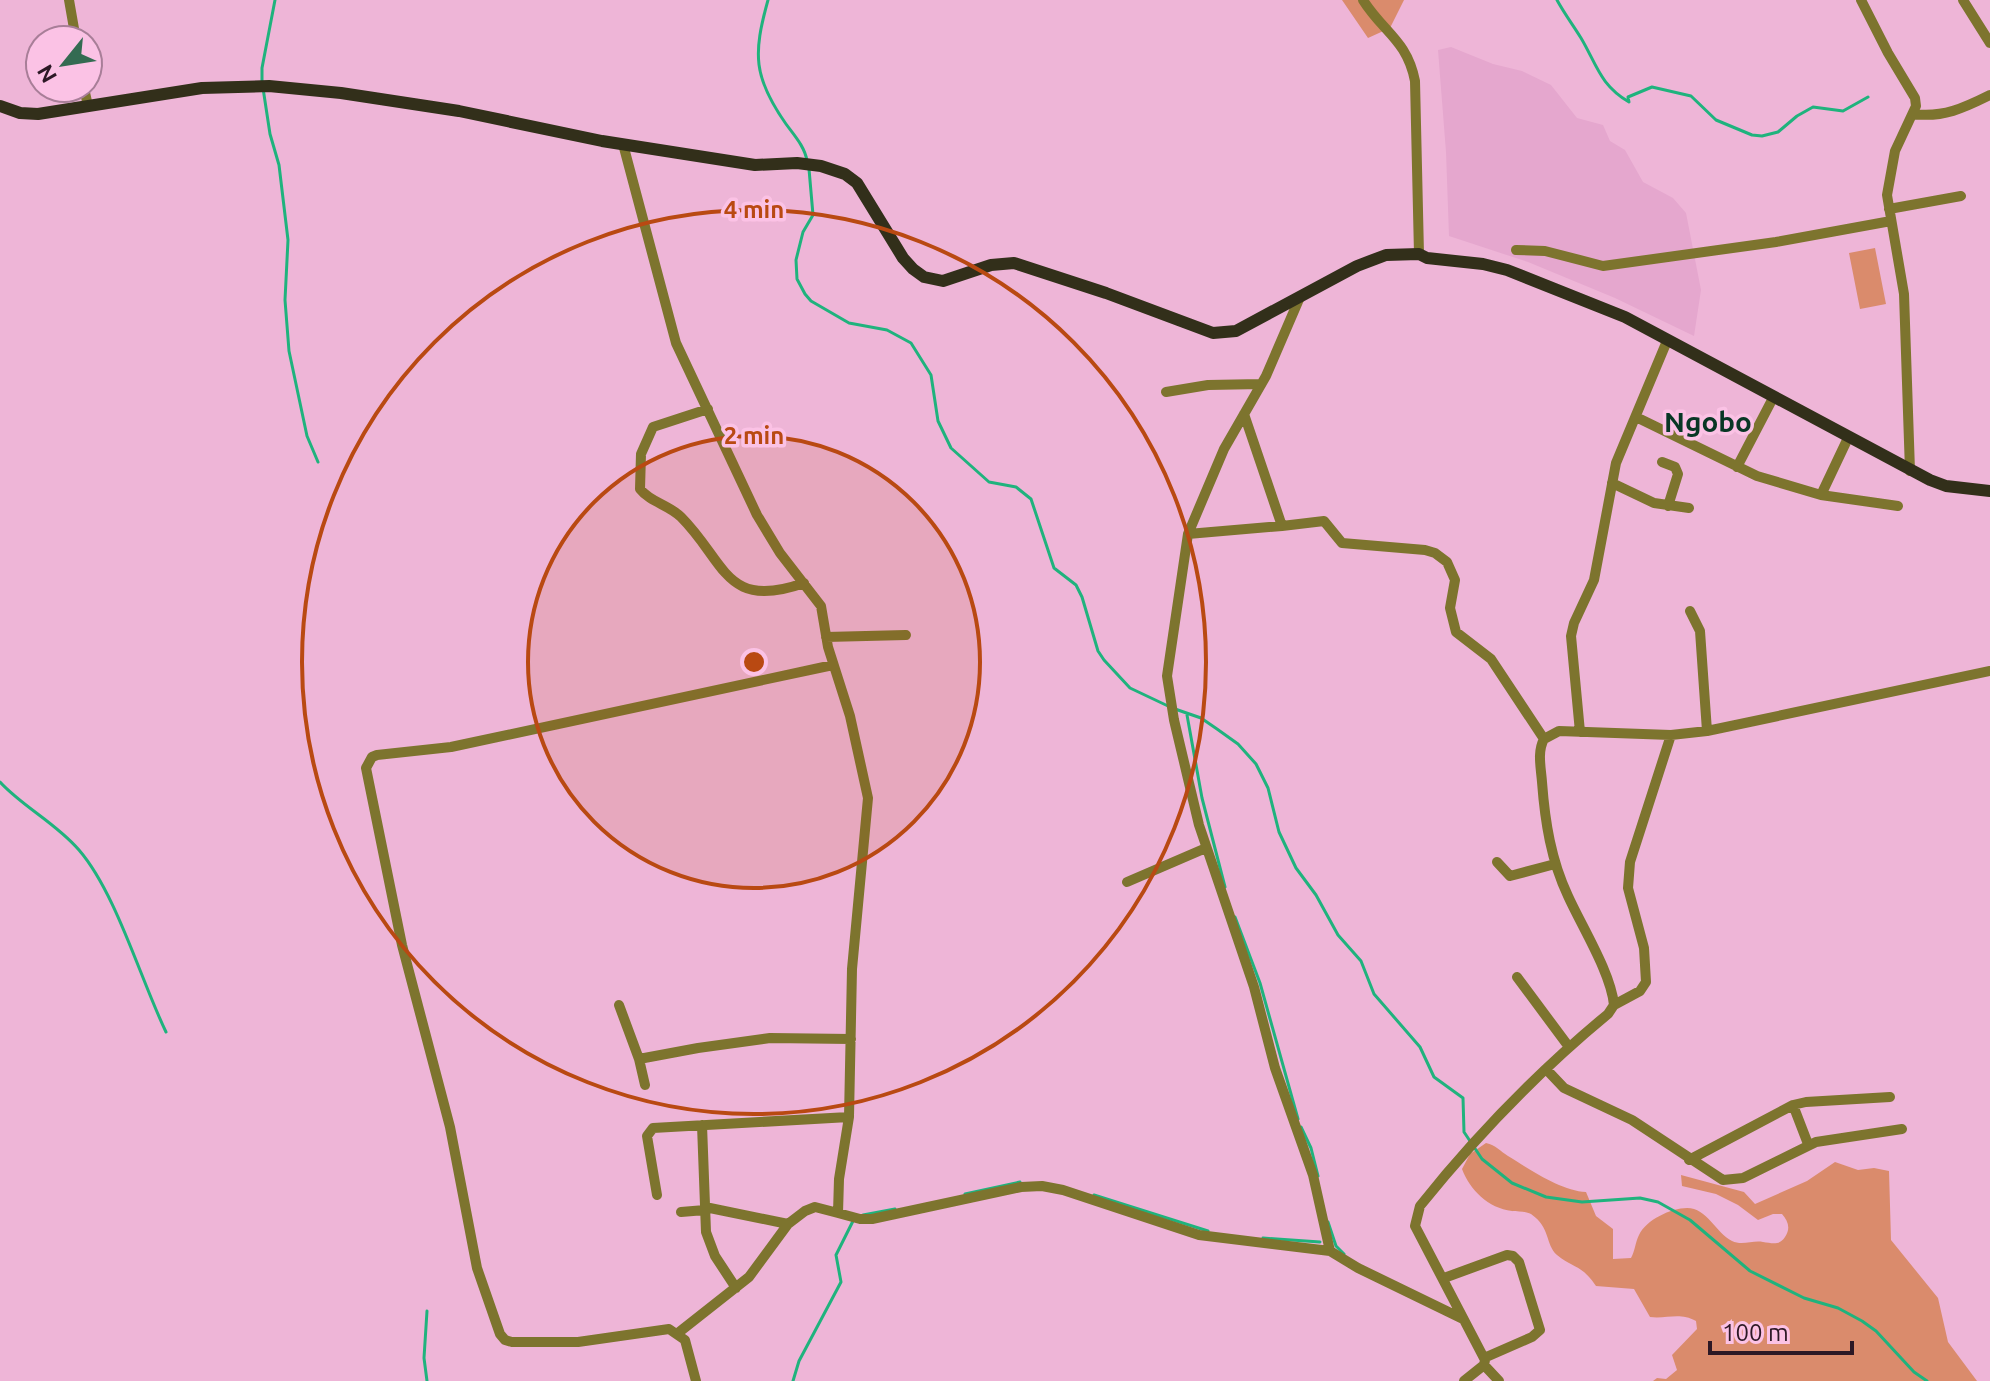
<svg xmlns="http://www.w3.org/2000/svg" width="1990" height="1381" font-family="Ubuntu,sans-serif">
  <rect width="100%" height="100%" fill="#eeb5d7"/>
  <!-- built -->
  <path fill="#e5a7ce" d="M1451,47L1493,64L1522,71L1551,85L1577,118L1603,125L1610,141L1625,150L1643,182L1673,198L1686,213L1701,290L1694,336L1615,298L1528,262L1449,236L1446,152L1438,50Z"/>
  <!-- green -->
  <path fill="#da8b6c" d="M1342,0H1404L1390,28L1368,38Z
    M1875,248L1886,304L1860,309L1849,253Z
    M1486,1143C1496,1145 1500,1151 1508,1156C1529,1169 1561,1191 1586,1192L1596,1216L1613,1229V1259L1631,1258C1635,1251 1635,1243 1639,1235C1646,1220 1671,1208 1687,1208C1707,1208 1716,1233 1732,1241C1742,1246 1753,1240 1763,1242C1772,1243 1779,1246 1785,1237C1791,1228 1788,1221 1782,1214H1773L1758,1220L1738,1205L1716,1194L1682,1186L1681,1175L1744,1192L1755,1204L1807,1181L1835,1162L1858,1170L1874,1168L1889,1171L1891,1240L1938,1298L1948,1342L1977,1381H1653L1657,1378L1666,1379L1677,1370L1672,1355L1697,1329L1696,1321C1680,1312 1667,1319 1650,1317L1634,1289L1596,1286C1581,1264 1574,1269 1557,1255C1545,1244 1551,1228 1531,1214C1525,1211 1519,1212 1512,1211C1488,1208 1470,1190 1462,1169L1470,1154Z"/>
  <g fill="none" stroke-linecap="round" stroke-linejoin="round">
    <!-- stream -->
    <path stroke="#1fb37d" stroke-width="3" d="M768,0C753,54 753,77 786,124C794,135 805,147 807,161
      M1557,0C1564,13 1573,25 1581,38C1597,65 1600,85 1629,102L1628,97L1652,87L1691,96L1716,120L1752,135L1762,136L1778,132L1797,116L1813,107L1843,111L1868,97
      M262,81V68L275,0
      M263,88L270,134L279,165L288,240L285,300L289,351L307,436L318,462
      M809,169L813,215L803,232L796,260L797,279L805,294L811,301L849,323L887,330L911,343L931,375L938,421L951,448L989,482L1016,487L1031,499L1054,568L1076,585L1082,597L1098,651L1104,660L1130,688L1168,706
      M1175,709L1201,718L1217,729L1238,744L1256,764L1268,788L1279,832L1296,868L1316,895L1338,935L1361,961L1374,994L1420,1047L1434,1077L1463,1098L1464,1132L1482,1159L1512,1183L1546,1197L1582,1202L1640,1198L1658,1202L1690,1220L1750,1271L1804,1298L1838,1308L1862,1321L1876,1331L1914,1372L1927,1381
      M1187,715L1202,798L1225,887
      M0,782C23,807 56,823 79,850C116,893 140,978 166,1032
      M1235,917L1260,983L1298,1119
      M1301,1127L1311,1148L1318,1176
      M965,1194L1020,1182
      M1094,1195L1208,1231
      M863,1215L895,1209
      M1328,1222L1336,1246L1344,1254
      M1263,1238L1320,1242
      M427,1311L424,1358L427,1381
      M793,1381L799,1361L841,1282L836,1255L853,1221"/>
    <!-- minor -->
    <path stroke="#7d742e" stroke-width="10" d="M69,0L76,40
      M1363,0C1383,32 1407,40 1415,81L1419,254
      M1861,0L1888,53L1915,98L1916,106L1895,151L1887,195L1904,294L1910,471
      M1963,0L1990,43
      M84,88L88,106
      M1913,114C1943,118 1964,108 1990,95
      M623,144L676,343L757,515L780,553L821,606L828,647L850,716L868,798L852,969L849,1117L839,1179L838,1213L860,1219H872L1021,1187L1042,1186L1063,1190L1199,1235L1330,1251L1358,1268L1463,1319
      M1889,209L1961,196
      M1516,250L1545,251L1603,266L1776,242L1891,221
      M1300,297L1266,376L1224,449L1188,534L1167,676L1174,720L1199,825L1254,987L1275,1068L1313,1175L1330,1251
      M1166,392L1208,385L1261,384
      M708,409L653,427L641,454L640,489C650,502 669,505 681,517C726,562 725,611 804,583
      M1244,414L1282,526L1324,521L1342,543L1425,550L1435,553L1447,562L1455,580L1450,608L1456,632L1491,659L1544,739
      M1636,417L1757,476L1821,495L1898,506
      M1662,462L1675,467L1678,474L1668,506
      M1737,467L1773,398
      M1612,483L1654,503L1689,508
      M1821,495L1848,438
      M1188,534L1282,526
      M1690,611L1700,631L1707,731
      M826,637L906,635
      M1580,732L1571,636L1574,623L1594,580L1616,463L1667,341
      M1497,862L1510,876L1555,864
      M1127,882L1206,848
      M1517,977L1569,1047
      M619,1005L639,1059L698,1048L770,1038L851,1039
      M1614,1005L1640,991L1646,982L1644,948L1628,888L1630,862L1671,735
      M639,1059L645,1085
      M1546,1069L1564,1088L1632,1120L1723,1180L1743,1178L1816,1142L1902,1129
      M1793,1105L1808,1144
      M702,1125L706,1232L715,1256L736,1288
      M1689,1160L1793,1105L1806,1102L1890,1097
      M657,1195L647,1136L653,1128L849,1117
      M705,1207L788,1224
      M681,1212L705,1210
      M1444,1278L1507,1255L1513,1256L1519,1262L1540,1330L1532,1337L1484,1358
      M678,1333L749,1277L788,1224L805,1211L815,1207L838,1213
      M1484,1365L1499,1381
      M696,1381L685,1340L669,1329L578,1342H512L505,1340L500,1334L477,1268L450,1127L402,945L366,768L372,757L377,755L451,747L833,665
      M1464,1381L1484,1365L1485,1360L1415,1226L1420,1206C1476,1136 1539,1071 1608,1014L1614,1005C1611,973 1582,927 1568,896C1551,860 1545,822 1542,782C1541,768 1537,752 1544,739L1559,731L1671,735L1707,731L1990,671"/>
    <!-- major -->
    <path stroke="#322f1a" stroke-width="12" d="M0,106L20,113L38,114L202,88L269,86L341,93L459,111L602,141L755,165L797,163L821,166L845,174L857,183L903,258L913,269L924,277L943,281L991,265L1014,263L1106,293L1213,333L1236,331L1357,266L1386,255L1419,254L1427,258L1483,264L1507,270L1625,317L1930,480L1946,486L1990,491"/>
  </g>
  <!-- distance rings -->
  <circle cx="754" cy="662" r="226" fill="#b94912" fill-opacity=".12"/>
  <g fill="none" stroke="#b94912" stroke-width="4">
    <circle cx="754" cy="662" r="226"/>
    <circle cx="754" cy="662" r="452"/>
  </g>
  <g text-anchor="middle" dominant-baseline="central" stroke-width="7" stroke-linejoin="round" paint-order="stroke">
    <!-- quarter labels -->
    <g font-size="28" font-weight="bold" fill="#083725" stroke="#fbc2e5">
      <text x="1708" y="421">Ngobo</text>
    </g>
  </g>
  <circle cx="754" cy="662" r="12" fill="#b94912" stroke="#fbc2e5" stroke-width="4"/>
  <g font-size="24" text-anchor="middle" font-weight="bold" fill="#b94912" stroke="#fbc2e5" stroke-width="7" stroke-linejoin="round" paint-order="stroke">
    <text x="754" y="218">4 min</text>
    <text x="754" y="444">2 min</text>
  </g>
  <!-- north arrow -->
  <g transform="translate(64 64) rotate(240)"><circle r="38" fill="#fbc2e5" stroke="#a87e98" stroke-width="2"/>
  <path d="M0-6L14 30L0 20L-14 30Z" fill="#346b52"/>
  <text y="-12" font-size="22" font-weight="bold" text-anchor="middle" fill="#2c1825">N</text>
  </g>
  <!-- scale -->
  <path d="M1710 1341v12h142v-12" fill="none" stroke="#2c1825" stroke-width="4"/>
  <text x="1722" y="1341" font-size="24" fill="#2c1825" stroke="#fbc2e5" stroke-width="6" paint-order="stroke">100 m</text>
</svg>
